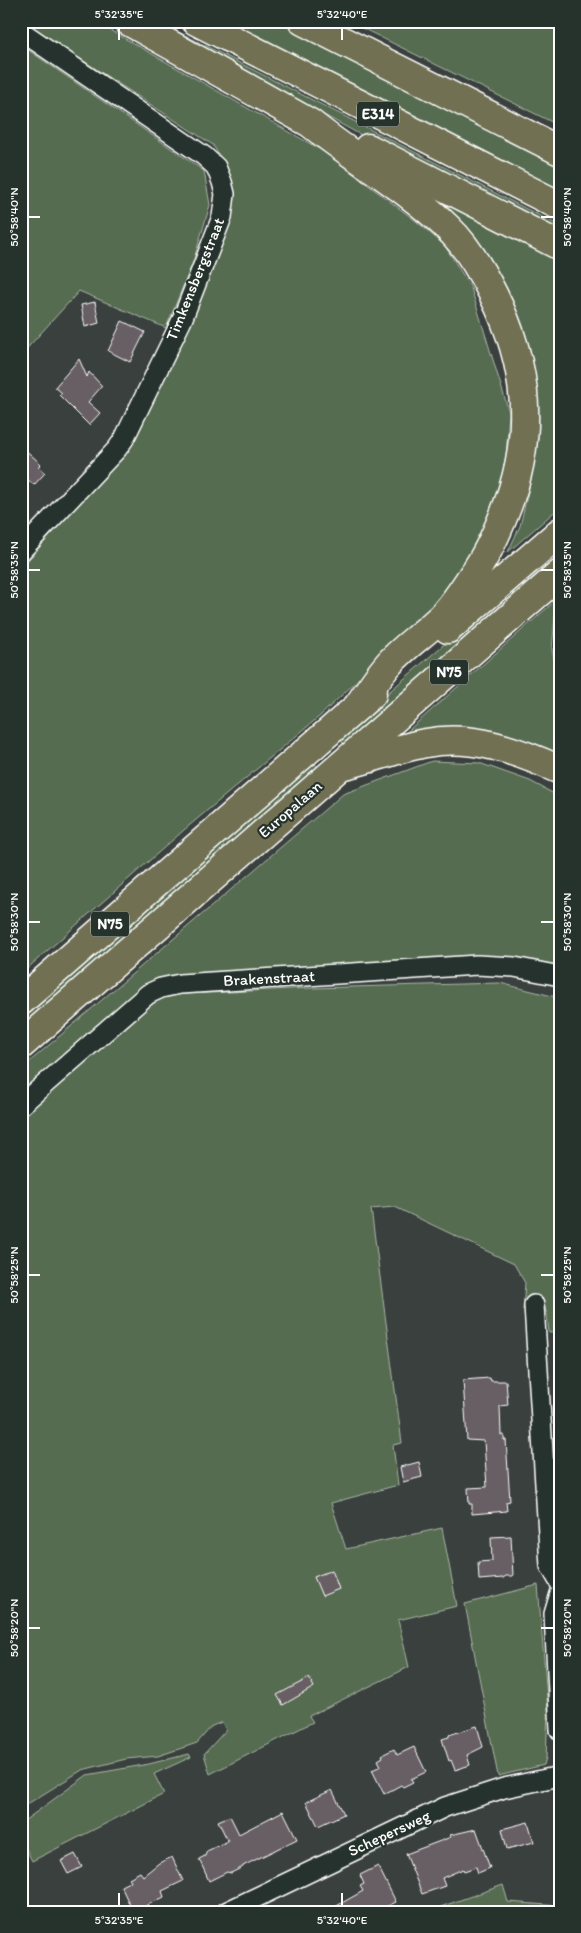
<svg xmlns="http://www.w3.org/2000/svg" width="581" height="1933" font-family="Itim,sans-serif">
  <rect width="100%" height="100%" fill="#3a403e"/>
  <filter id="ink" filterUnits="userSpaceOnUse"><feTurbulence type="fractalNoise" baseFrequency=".02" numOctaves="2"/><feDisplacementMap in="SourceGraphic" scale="10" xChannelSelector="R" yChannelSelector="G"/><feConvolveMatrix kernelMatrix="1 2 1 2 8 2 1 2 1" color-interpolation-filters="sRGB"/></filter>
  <g filter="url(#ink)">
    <!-- green -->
    <path fill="#566c51" stroke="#aab6a8" d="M22,21H94L323,151L416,221L445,246L471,288L509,412L504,487L467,566L428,613L320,716L184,830L21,974V568L124,454L191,323L230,221V175L213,145Z
      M224,21H277L560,165V191Z
      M348,21H560V126L364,29Z
      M163,24L560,226V237L383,147L164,28Z
      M21,45L204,171L210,205L193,262L166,328L79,291L21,355Z
      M425,191L560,260V507L508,552L520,526L530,483L537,421L532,370Z
      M560,544V559L345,746L338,736Z
      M555,601L556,605L552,650L560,685V761L402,736Z
      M311,761L321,769L21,1032V1012Z
      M432,761L479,763L530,781L560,797V970L168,980L21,1098V1069L343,794Z
      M500,983L560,998V1332L549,1333L547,1315L544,1304L526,1306L523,1310L525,1283L514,1264L395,1207L371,1209L402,1443L393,1445L398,1485L331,1503L346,1549L442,1528L457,1606L398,1620L409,1667L309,1716L313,1722L210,1774L204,1754L226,1730L222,1722L212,1726L197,1743L158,1756L126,1759L82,1770L21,1808V1117L151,1005L167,995L313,988Z
      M538,1585L548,1711L546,1758L544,1765L498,1776L465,1604Z
      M189,1754L191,1757L154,1774L164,1794L32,1861C25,1847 18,1836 24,1821L87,1775L149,1764Z
      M503,1885L508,1902L560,1906V1912H426Z"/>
    <!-- building -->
    <path fill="#675e65" stroke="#fff" d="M95,302L99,323L85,327L81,305Z
      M122,321L145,332L130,362L108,351Z
      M79,359L87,377L89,372L102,386L88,402L100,413L89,425L59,395L62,393L55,387Z
      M21,446L41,464L38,467L45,473L34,485L21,474Z
      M490,1378L491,1381H506L508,1405L500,1406L501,1435H504V1440H506L510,1501L506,1502L507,1511L472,1514V1504H469L468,1488L487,1487L484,1441L467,1440L463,1380Z
      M419,1462L422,1477L403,1482L400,1467Z
      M511,1536L513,1576H506L503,1578L479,1580L478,1562L492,1561L491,1537Z
      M332,1570L339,1589L322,1596L314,1577Z
      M309,1678L314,1687L283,1705L277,1695Z
      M477,1726L483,1747L467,1755L470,1765L455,1770L451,1760L449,1761L442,1739L449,1737V1735Z
      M414,1747L426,1772L411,1779L413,1782L403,1787L401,1785L384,1794L372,1770L381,1766L378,1760L383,1757L382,1755L394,1749L397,1755Z
      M332,1790L344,1814L318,1826L306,1802Z
      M283,1811L297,1839L243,1866V1867L231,1873L227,1872L209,1881L199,1859L205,1856L207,1851L228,1841L218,1821L230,1816L239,1834Z
      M528,1822L534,1842L507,1849L502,1829Z
      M476,1829L490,1868L478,1873L476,1867L464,1871L463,1869L442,1878L445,1886L422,1894L406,1854L451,1837L450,1835Z
      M75,1854L82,1867L68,1874L61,1861Z
      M172,1857L183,1881L162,1891L164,1897L133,1912L121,1886L131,1881L129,1878L140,1872L143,1876L159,1863Z
      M378,1866L396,1902L375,1912H326L363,1891L360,1886L364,1884L360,1875Z"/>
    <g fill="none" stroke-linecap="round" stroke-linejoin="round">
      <defs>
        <path id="minor" d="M21,31L204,156L216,167L222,182L225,194L222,217L182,320L124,439L117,449L21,551
          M21,1105L148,994L161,988L180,984L477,965L514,967L560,976
          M534,1305L550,1566L560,1583
          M560,1594L554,1614L560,1730
          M226,1912L445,1807L504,1788L560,1776"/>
        <path id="highway" d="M128,21L310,123C355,159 407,188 448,228C467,246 481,270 493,294C529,366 535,436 505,512C496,535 486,557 472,576C462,591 451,609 437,621C421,636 401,649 387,666C376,679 367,693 358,706
          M196,21L560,206
          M303,21L560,151
          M368,148L560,246
          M448,629L560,532
          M344,765C372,759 398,748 426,743C472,734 518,751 560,770
          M21,1001L372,694
          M21,1045L560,574"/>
      </defs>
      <!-- minor casing -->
      <use href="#minor" stroke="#fff" stroke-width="22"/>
      <!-- highway casing -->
      <use href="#highway" stroke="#fff" stroke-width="31"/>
      <!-- minor -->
      <use href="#minor" stroke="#26332d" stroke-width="19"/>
      <!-- highway -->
      <use href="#highway" stroke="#716f52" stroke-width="28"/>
    </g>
  </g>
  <!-- ticks -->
  <path fill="none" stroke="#fff" stroke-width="2" d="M119,28V40M342,28V40M28,217H40M541,217H554M28,570H40M541,570H554M28,922H40M541,922H554M28,1275H40M541,1275H554M28,1628H40M541,1628H554M119,1893V1906M342,1893V1906"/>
  <g text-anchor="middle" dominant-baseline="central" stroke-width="4.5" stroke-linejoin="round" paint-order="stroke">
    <!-- shield labels -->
    <g fill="#26332d" stroke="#bec2c0" stroke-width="1">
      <rect x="357" y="101.5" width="42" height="25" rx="4"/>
      <rect x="430" y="659.5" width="38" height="25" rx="4"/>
      <rect x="91" y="911.5" width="38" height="25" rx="4"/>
    </g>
    <g font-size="15" font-weight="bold" fill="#fff">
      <text x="378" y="114">E314</text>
      <text x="449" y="672">N75</text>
      <text x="110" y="924">N75</text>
    </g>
    <!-- street labels -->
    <g font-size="16" fill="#fff" stroke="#26332d">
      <text transform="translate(195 279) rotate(-68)">Timkensbergstraat</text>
      <text transform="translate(290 809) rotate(-41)">Europalaan</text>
      <text transform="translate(269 978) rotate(-3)">Brakenstraat</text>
      <text transform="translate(389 1833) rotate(-25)">Schepersweg</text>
    </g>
  </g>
  <!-- margin -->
  <rect width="581" height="1933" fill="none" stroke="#26332d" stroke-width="55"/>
  <rect x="28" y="28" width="526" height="1878" fill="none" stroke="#fff" stroke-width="2"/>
  <g font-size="12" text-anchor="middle" fill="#fff">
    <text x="119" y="18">5°32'35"E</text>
    <text x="342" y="18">5°32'40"E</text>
    <text transform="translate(14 217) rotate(-90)" y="4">50°58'40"N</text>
    <text transform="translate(567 217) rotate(-90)" y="4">50°58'40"N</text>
    <text transform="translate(14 570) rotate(-90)" y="4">50°58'35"N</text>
    <text transform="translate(567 570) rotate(-90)" y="4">50°58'35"N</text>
    <text transform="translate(14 922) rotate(-90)" y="4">50°58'30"N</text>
    <text transform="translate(567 922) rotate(-90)" y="4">50°58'30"N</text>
    <text transform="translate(14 1275) rotate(-90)" y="4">50°58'25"N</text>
    <text transform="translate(567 1275) rotate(-90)" y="4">50°58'25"N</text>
    <text transform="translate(14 1628) rotate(-90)" y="4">50°58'20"N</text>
    <text transform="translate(567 1628) rotate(-90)" y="4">50°58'20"N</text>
    <text x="119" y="1924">5°32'35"E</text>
    <text x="342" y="1924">5°32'40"E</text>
  </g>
</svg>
